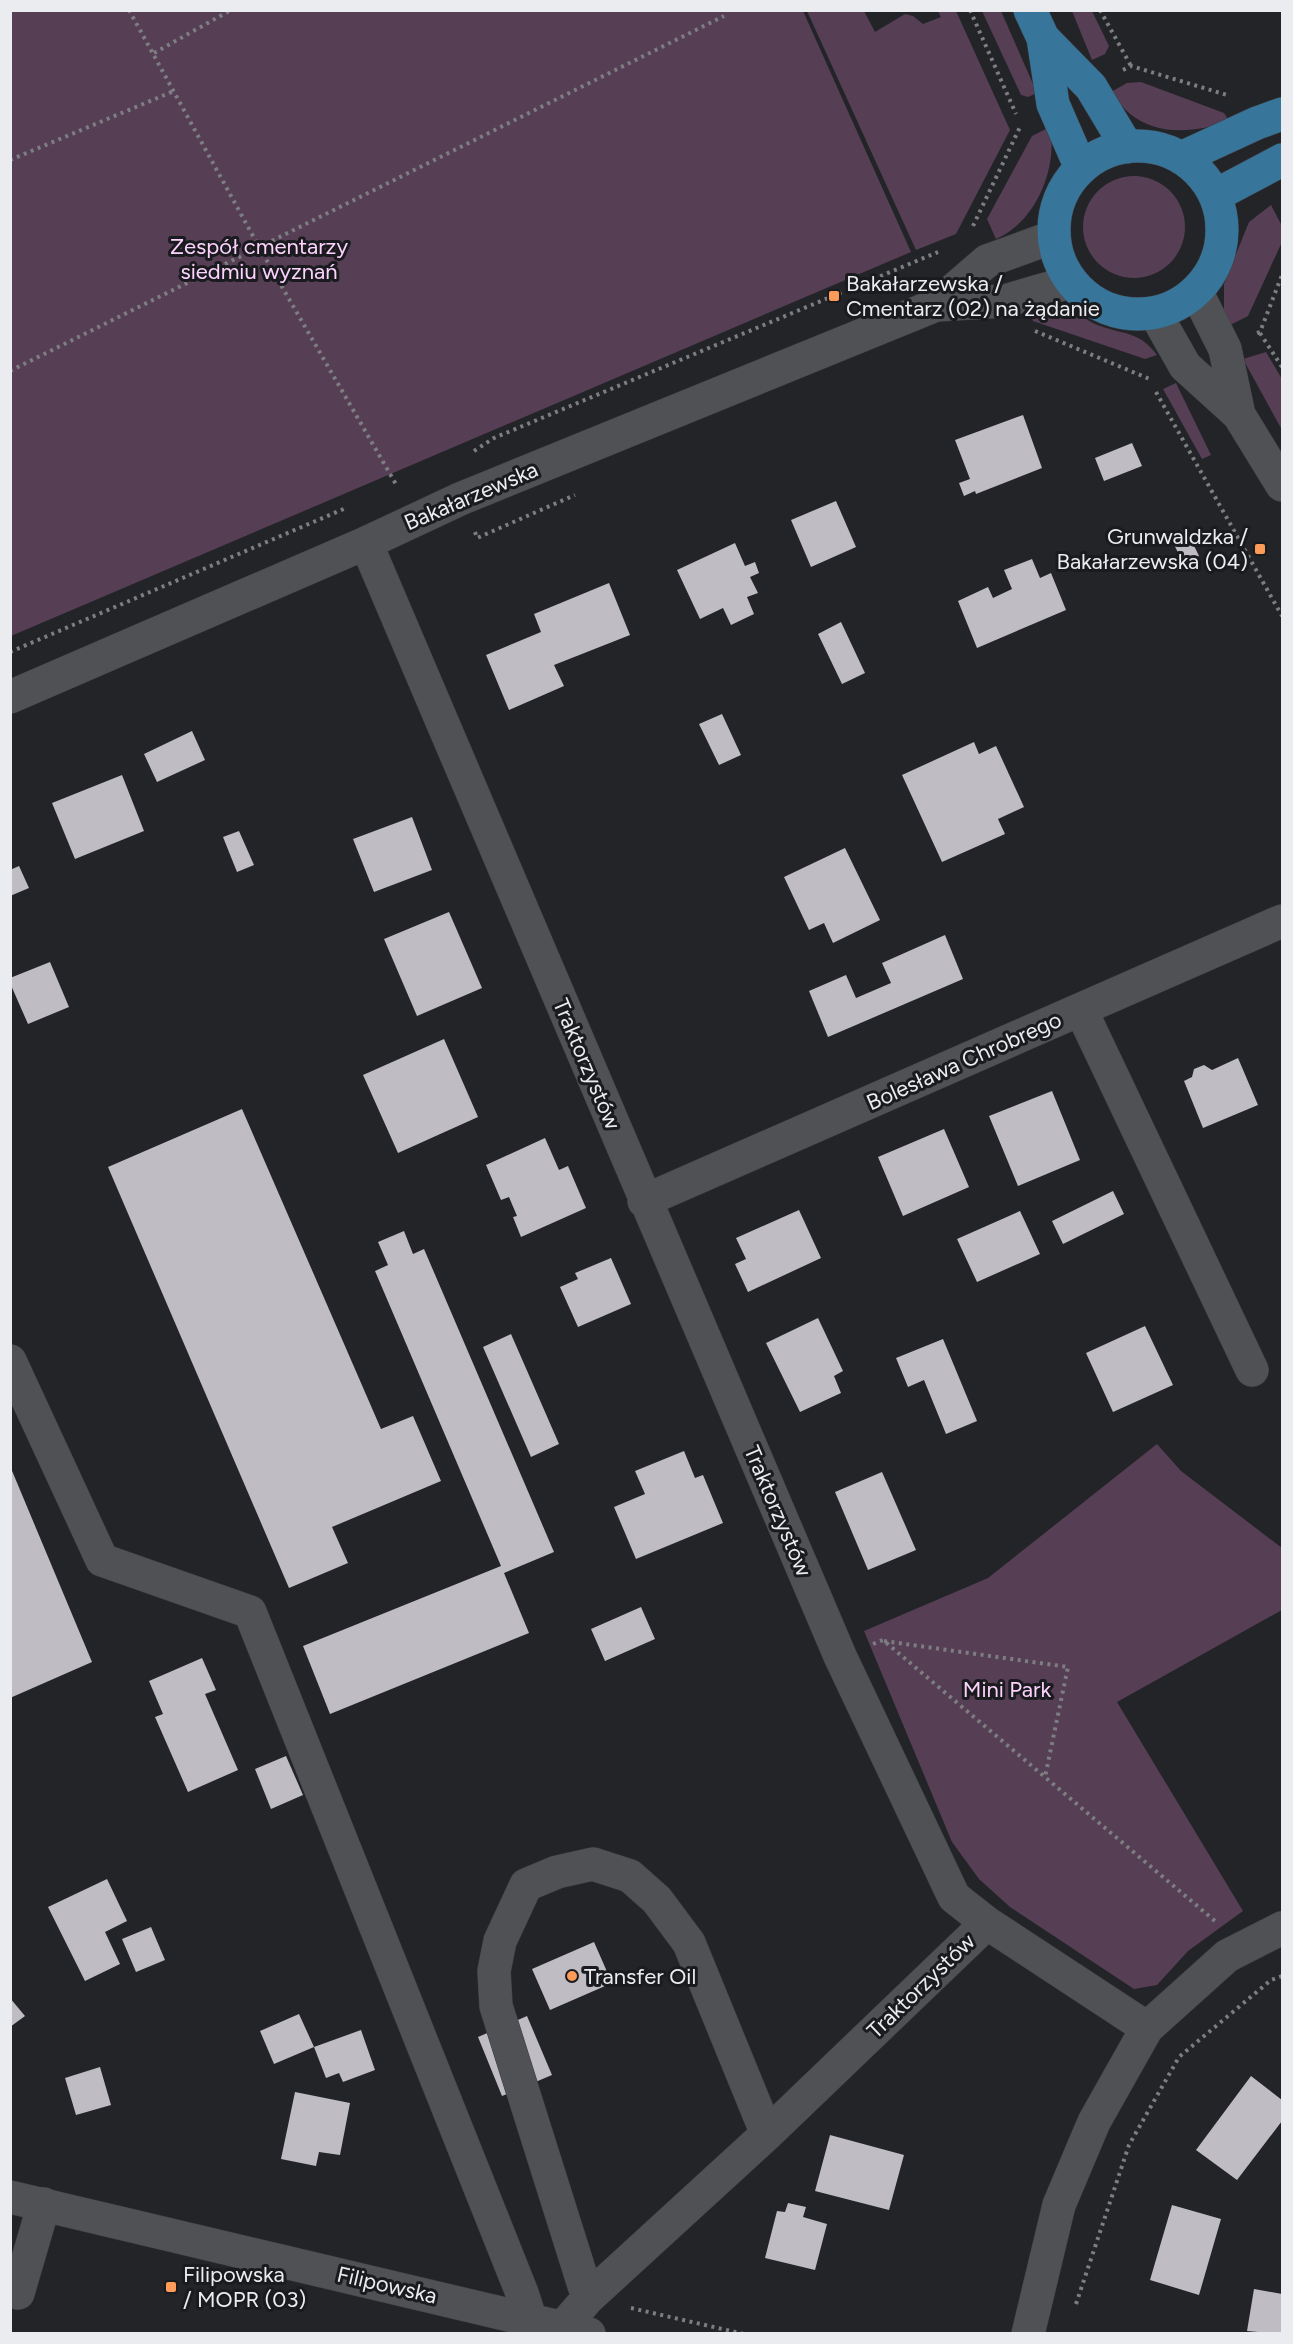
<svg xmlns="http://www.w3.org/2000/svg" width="1293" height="2344" font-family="Figtree,sans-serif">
  <rect width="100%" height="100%" fill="#232428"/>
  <!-- green -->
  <path fill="#563e55" d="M11,10L803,11L911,252L11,636Z
    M807,11H864L875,32L905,14L913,16L923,24L941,17L938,11H956L1010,130L956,234L916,250Z
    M982,11H1001L1037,93L1028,97L1021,95Z
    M1072,11H1092L1109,46L1105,54L1092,60Z
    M1141,82L1224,113L1229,121C1197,132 1159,137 1130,114C1123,108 1117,99 1111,92L1127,83Z
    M1050,127C1058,168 1036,222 996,239L987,219L1032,136Z
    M1083 227a51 51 0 1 1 102 0a51 51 0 1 1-102 0Z
    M1271,205L1282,226V242L1248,316L1230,325L1224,310V284L1249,222Z
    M1049,305C1056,306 1065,307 1072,310C1082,314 1089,323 1100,326C1125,335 1139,331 1157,355L1145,359L1033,321L1028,306Z
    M1266,352L1282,379V430L1243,359Z
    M1176,383L1211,455L1202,459L1163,389Z
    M1157,1444L1181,1471L1282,1548V1610L1117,1702L1243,1911L1188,1951L1157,1985L1134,1989L1010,1907L979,1879L952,1842L864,1631L988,1578Z"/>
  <!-- building -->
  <path fill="#bfbdc3" d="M1023,415L1042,468L976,494L975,491L964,496L959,483L970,479L955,440Z
    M1132,443L1142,466L1104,481L1095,458Z
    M836,501L856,547L811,567L791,520Z
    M1186,529L1199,556L1183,563L1170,536Z
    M735,543L745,566L755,562L759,573L750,577L758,593L747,597L754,614L731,625L723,608L700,619L677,570Z
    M1032,559L1040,578L1051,573L1066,610L977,648L958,601L988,587L993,598L1012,589L1004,570Z
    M609,583L630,635L554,665L564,686L509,710L486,655L541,632L534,614Z
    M841,622L865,673L842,684L818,634Z
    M722,714L741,755L719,765L699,724Z
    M192,731L205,760L157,782L144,754Z
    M974,742L979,754L996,746L1024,807L998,819L1005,834L942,862L902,775Z
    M122,775L144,831L75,859L52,803Z
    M412,817L432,870L374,892L353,839Z
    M239,831L254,865L237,872L223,837Z
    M845,848L880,920L833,943L824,923L809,930L784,877Z
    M19,866L29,888L10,896V870Z
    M449,912L482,988L417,1016L384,939Z
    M945,935L963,979L828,1037L809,991L846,975L856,998L891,983L882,963Z
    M50,962L69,1007L28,1024L10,983V978Z
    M444,1039L478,1117L398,1153L363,1075Z
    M1238,1058L1258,1105L1203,1128L1184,1081L1192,1077L1194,1069L1204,1065L1212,1070Z
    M1052,1091L1080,1160L1018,1186L989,1116Z
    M242,1109L381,1429L413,1416L441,1481L332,1527L348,1563L289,1588L108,1167Z
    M944,1129L969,1187L903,1216L878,1157Z
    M545,1138L559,1170L568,1166L586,1208L521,1237L513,1217L517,1216L509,1197L501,1200L486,1165Z
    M1113,1191L1124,1214L1063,1244L1052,1221Z
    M799,1210L821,1258L748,1292L735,1264L746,1259L736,1238Z
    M1020,1211L1040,1254L977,1282L957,1239Z
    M404,1231L413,1254L424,1249L554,1552L504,1573L529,1633L330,1714L303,1646L501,1566L375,1271L388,1265L378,1242Z
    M611,1258L631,1304L578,1327L560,1287L578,1279L575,1273Z
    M818,1318L843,1371L834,1376L841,1393L800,1412L766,1343Z
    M1145,1326L1173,1385L1113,1412L1086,1353Z
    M511,1334L559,1444L531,1457L483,1347Z
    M943,1339L977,1421L946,1434L924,1380L908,1387L896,1358Z
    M684,1451L695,1478L703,1475L723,1523L636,1559L614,1507L645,1494L635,1471Z
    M10,1466L92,1662L10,1698Z
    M882,1472L916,1550L868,1570L835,1492Z
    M641,1607L655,1639L605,1661L591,1629Z
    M202,1658L216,1690L205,1694L238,1770L188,1792L155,1717L163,1714L149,1681Z
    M286,1756L303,1795L271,1809L255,1769Z
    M107,1879L127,1921L105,1932L120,1964L85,1981L48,1907Z
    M151,1927L165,1960L136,1972L122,1939Z
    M594,1942L612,1983L550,2010L532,1969Z
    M10,1998L25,2016L10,2027Z
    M299,2014L314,2047L274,2064L260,2031Z
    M527,2016L552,2075L502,2096L478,2037Z
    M361,2030L375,2070L343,2082L339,2073L326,2078L314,2047Z
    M100,2067L111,2105L76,2115L65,2078Z
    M1251,2076L1282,2100V2121L1237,2180L1196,2150Z
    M295,2092L350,2103L340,2155L319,2152L316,2166L281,2159Z
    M830,2135L904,2155L889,2210L815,2191Z
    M788,2203L806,2207L803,2217L827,2224L815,2270L765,2258L777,2211L785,2212Z
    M1172,2205L1221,2219L1199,2295L1150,2280Z
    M1254,2289L1282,2294V2334L1247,2331Z"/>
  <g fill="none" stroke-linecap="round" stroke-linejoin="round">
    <defs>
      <path id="minor" d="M1196,291L1225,349L1239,415
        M936,305L1005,301L1070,282
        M1155,313L1185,366L1239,415L1282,485
        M366,543L840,1656L954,1897L987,1923L767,2134L588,2298L563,2327
        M10,697L366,543L460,499L936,305L987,261L1053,237
        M1081,1010L1252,1370
        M644,1201L1282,921
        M10,1361L102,1560L250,1612L522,2293L530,2318
        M987,1923L1147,2028
        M10,2197L589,2334
        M10,2291L18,2293L44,2204
        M588,2298L496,2006L494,1971L500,1941L526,1885L557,1872L593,1864L630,1876L657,1900L689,1943L767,2134
        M1028,2334L1059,2205L1094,2122L1147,2028L1227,1956L1282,1928"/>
      <path id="major" d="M1030,10L1043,38L1091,87L1127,147
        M1043,38L1053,104L1080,166
        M1054 230a84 84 0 1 1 168 0a84 84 0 1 1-168 0Z
        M1181,158L1257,123L1282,114
        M1216,195L1282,160"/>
    </defs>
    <!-- minor casing -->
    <use href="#minor" stroke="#3d3e42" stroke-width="34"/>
    <!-- major casing -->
    <use href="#major" stroke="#3d3e42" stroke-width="34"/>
    <!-- path -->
    <path stroke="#7d7e81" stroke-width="4" stroke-dasharray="3 4.5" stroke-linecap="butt" d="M129,10L259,247L397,486
      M970,10L1016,114
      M1100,10L1131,66
      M154,53L231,10
      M1123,70L1131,66L1227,95
      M10,160L174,91
      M973,226L1021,125
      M1035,331L1152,380
      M1257,333L1260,332L1282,275
      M1260,333L1282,367
      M10,371L724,16
      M1156,392L1282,616
      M474,451L494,438L938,252
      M475,532L477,538L575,495
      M10,652L346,508
      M884,1641L1068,1667L1045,1777
      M873,1644L883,1640L1215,1921
      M1076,2304L1129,2145L1179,2057L1271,1980L1282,1976
      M631,2308L744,2334"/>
    <!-- minor -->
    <use href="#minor" stroke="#4f5155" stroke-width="33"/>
    <!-- major -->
    <use href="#major" stroke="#37759b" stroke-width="33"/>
  </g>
  <!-- markers -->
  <g fill="#fe9b58" stroke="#191b1f" stroke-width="2">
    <rect x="828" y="290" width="12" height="12" rx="3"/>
    <rect x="1254" y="543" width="12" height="12" rx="3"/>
    <circle cx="572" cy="1976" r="6"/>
    <rect x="165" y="2281" width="12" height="12" rx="3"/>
  </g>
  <g text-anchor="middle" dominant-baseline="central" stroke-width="6" stroke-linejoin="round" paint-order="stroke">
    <!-- park labels -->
    <g font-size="22" fill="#fdd2fc" stroke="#191b1f">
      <text x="259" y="246">Zespół cmentarzy<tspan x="259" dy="25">siedmiu wyznań</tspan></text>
      <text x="1007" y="1689">Mini Park</text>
    </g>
    <!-- poi labels -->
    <g font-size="22" fill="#ebecef" stroke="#191b1f" text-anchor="start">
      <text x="846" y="283">Bakałarzewska /<tspan x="846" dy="25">Cmentarz (02) na żądanie</tspan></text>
      <text x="1248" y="536" text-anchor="end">Grunwaldzka /<tspan x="1248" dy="25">Bakałarzewska (04)</tspan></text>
      <text x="584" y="1976">Transfer Oil</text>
      <text x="183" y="2274">Filipowska<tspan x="183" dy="25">/ MOPR (03)</tspan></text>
    </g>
    <!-- street labels -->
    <g font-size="22" fill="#ebecef" stroke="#191b1f">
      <text transform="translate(471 496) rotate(-23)">Bakałarzewska</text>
      <text transform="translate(964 1061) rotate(-24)">Bolesława Chrobrego</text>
      <text transform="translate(587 1064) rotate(67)">Traktorzystów</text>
      <text transform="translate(778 1511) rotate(67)">Traktorzystów</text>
      <text transform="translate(921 1986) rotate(-44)">Traktorzystów</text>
      <text transform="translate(387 2285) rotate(13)">Filipowska</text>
    </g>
  </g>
  <!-- border -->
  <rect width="1293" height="2344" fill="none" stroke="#ebecef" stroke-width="24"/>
</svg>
